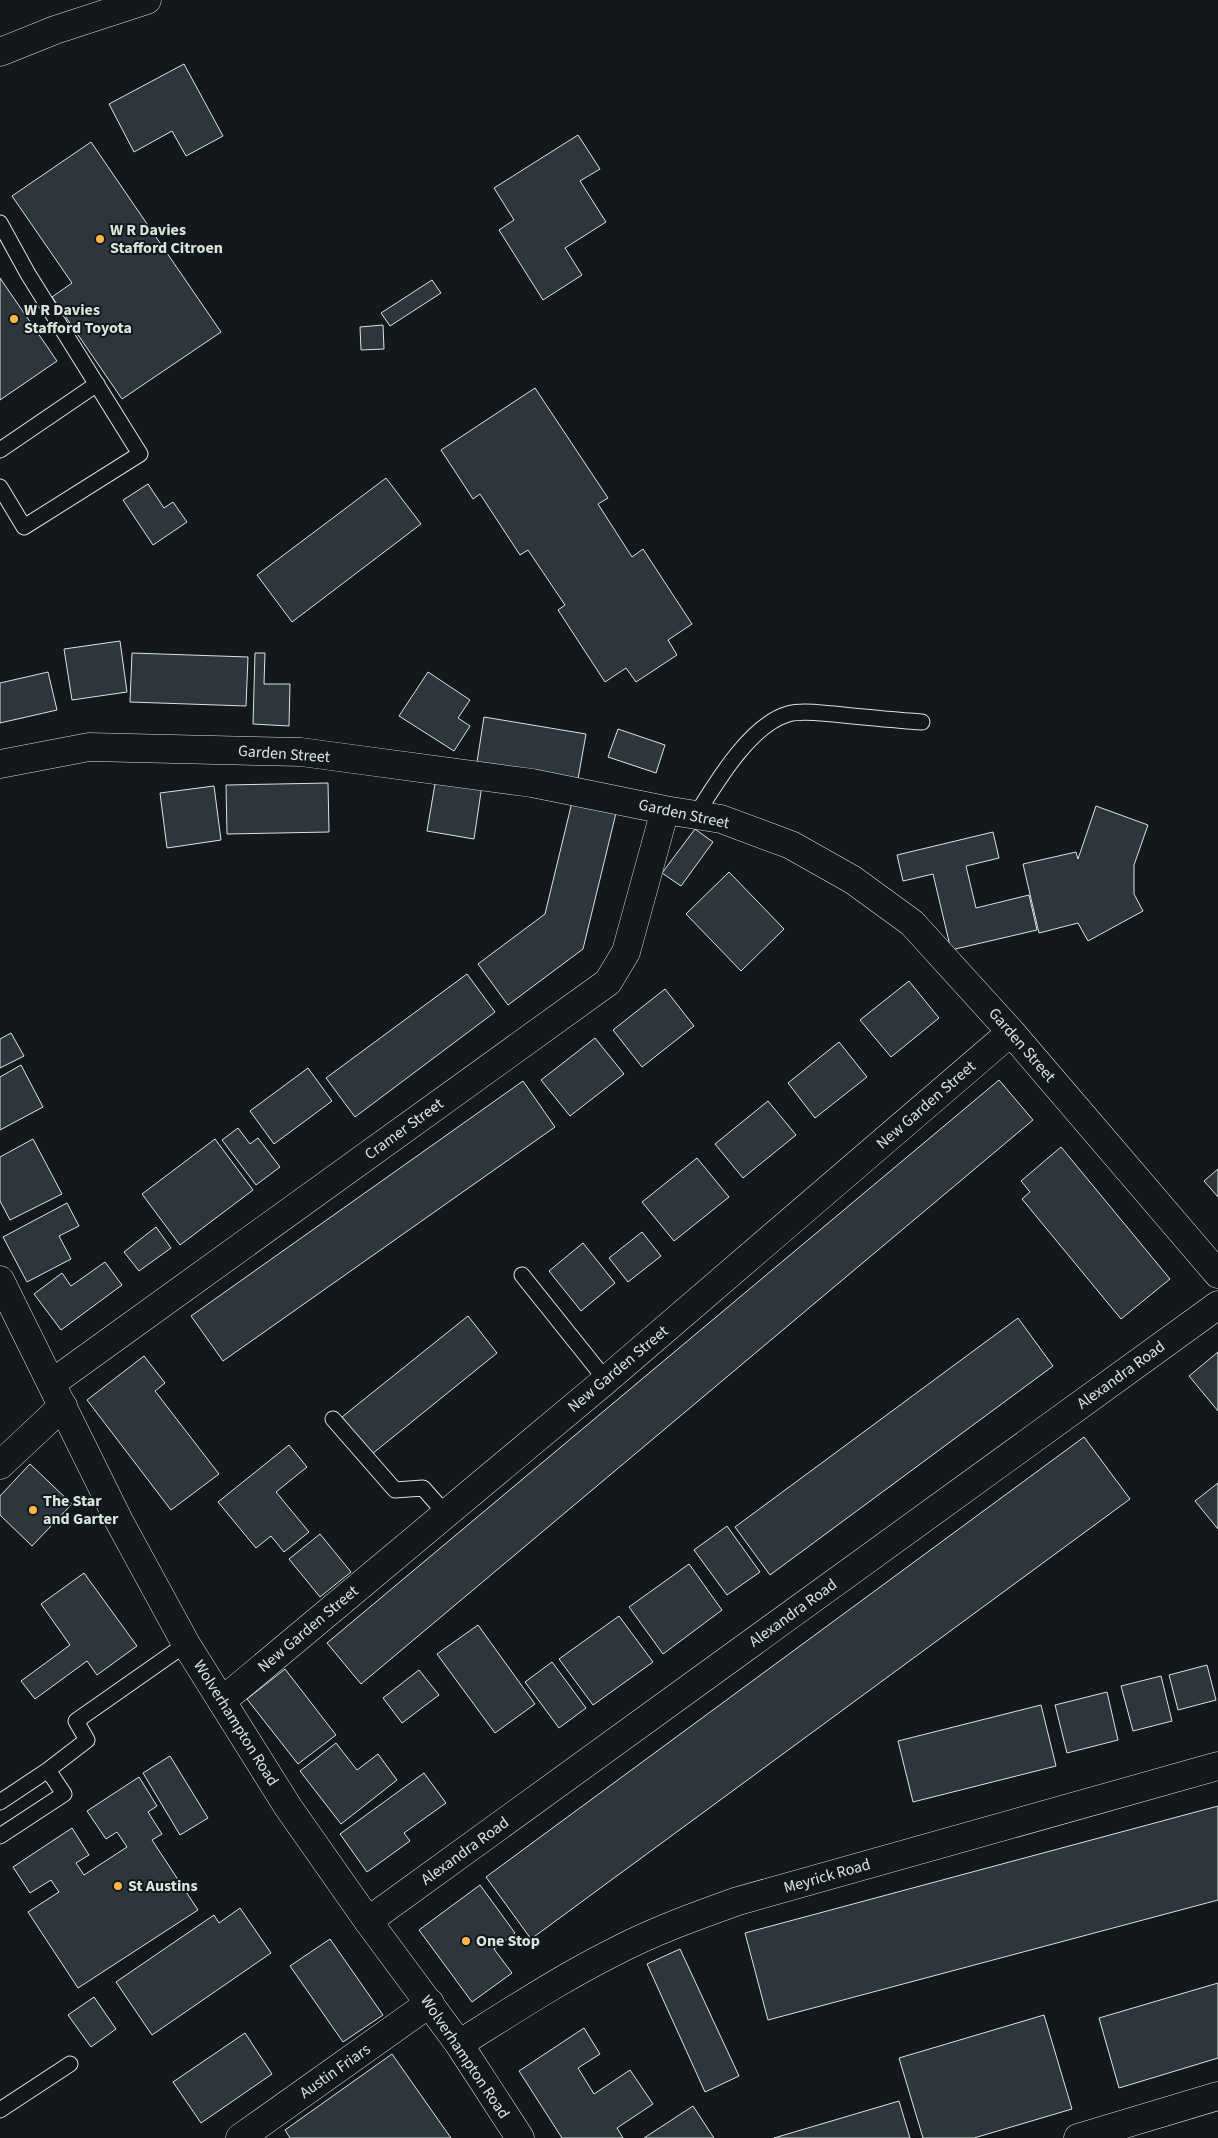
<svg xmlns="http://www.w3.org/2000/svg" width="1218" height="2138" font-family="'Source Sans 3',sans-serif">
  <rect width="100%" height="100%" fill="#14181c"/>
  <!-- building -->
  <path fill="#2c363c" stroke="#d8e6dc" d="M184,64L223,136L186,156L172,131L134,152L109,104Z
    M578,135L600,169L580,181L606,222L565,248L582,275L543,300L499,230L514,220L494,188Z
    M91,142L221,332L122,399L52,297L72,283L12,196Z
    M0,278L57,361L0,400Z
    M432,280L441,293L390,326L381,313Z
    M383,325L384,349L361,350L360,327Z
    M535,388L608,498L598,504L632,557L643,549L692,624L668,640L677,655L636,682L626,668L605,682L558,610L565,605L528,550L520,555L480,494L473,499L441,450Z
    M386,478L421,524L292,622L257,575Z
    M148,484L164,508L173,502L187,522L153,545L123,500Z
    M120,641L127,692L72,700L64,649Z
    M132,653L248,657L246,706L130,702Z
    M255,653H265L264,684H290L289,726L253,724Z
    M48,672L57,710L0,723V683Z
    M428,672L470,700L458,718L470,726L454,751L399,716Z
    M484,717L586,734L578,779L477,762Z
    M618,729L665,745L656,773L608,757Z
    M436,778L482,785L474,839L427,831Z
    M328,783L329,832L227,834L226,785Z
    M214,786L221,840L167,848L160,793Z
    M573,798L617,809L583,949L508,1005L478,964L545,914Z
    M1096,806L1148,825L1134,865V894L1143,911L1088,941L1078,923L1039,933L1023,864L1076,852L1078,859Z
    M695,829L713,842L681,886L662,873Z
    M993,832L999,858L966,866L976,908L1029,895L1037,930L951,950L933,874L903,881L897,855Z
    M729,872L784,929L741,971L686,914Z
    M467,974L495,1012L355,1117L326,1078Z
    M909,981L939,1018L891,1057L860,1020Z
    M665,989L694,1026L642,1067L613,1030Z
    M11,1033L24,1056L0,1068V1039Z
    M595,1038L624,1074L570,1116L541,1080Z
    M839,1042L867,1077L815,1118L788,1083Z
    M21,1065L43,1107L0,1130V1077Z
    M308,1068L332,1101L274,1144L250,1111Z
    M999,1080L1033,1120L361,1684L327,1643Z
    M523,1081L555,1127L223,1361L191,1316Z
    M768,1101L796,1135L743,1178L715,1144Z
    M238,1128L250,1144L258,1138L280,1167L256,1185L222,1140Z
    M33,1139L62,1194L10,1220L0,1201V1157Z
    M215,1139L253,1190L180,1245L142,1194Z
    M1061,1147L1170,1279L1121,1319L1022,1199L1030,1192L1021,1181Z
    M697,1158L729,1197L674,1241L642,1202Z
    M1218,1169V1197L1204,1181Z
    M67,1203L79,1226L59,1236L71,1259L27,1282L3,1237Z
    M156,1227L171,1248L139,1271L124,1252Z
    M642,1232L661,1256L628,1282L609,1258Z
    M583,1243L615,1283L581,1311L549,1271Z
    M105,1262L122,1285L61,1330L34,1294L62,1273L71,1286Z
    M468,1316L497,1353L372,1454L342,1417Z
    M1018,1318L1053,1366L770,1575L735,1527Z
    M1218,1352V1411L1189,1376Z
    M144,1356L165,1383L155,1391L219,1474L171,1510L87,1400Z
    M1084,1437L1130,1499L531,1939L486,1877Z
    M289,1445L307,1467L276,1492L309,1532L284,1552L271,1536L256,1548L218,1502Z
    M30,1464L72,1504L32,1546L0,1515V1496Z
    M1218,1483V1529L1195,1501Z
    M727,1526L760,1572L727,1595L694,1550Z
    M320,1534L351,1572L320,1597L289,1559Z
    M689,1564L722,1610L663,1654L629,1607Z
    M84,1573L137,1646L97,1675L87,1661L35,1699L21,1681L70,1645L41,1604Z
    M619,1616L653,1662L593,1705L559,1659Z
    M478,1625L535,1704L495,1733L437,1654Z
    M552,1662L586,1708L559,1728L525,1682Z
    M1207,1665L1216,1700L1178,1710L1169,1675Z
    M285,1669L336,1735L298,1764L247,1699Z
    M419,1670L439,1695L402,1723L383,1698Z
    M1161,1676L1172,1721L1133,1731L1121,1686Z
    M1107,1692L1118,1740L1067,1753L1055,1705Z
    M1041,1705L1056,1766L913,1802L898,1741Z
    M336,1743L357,1770L378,1754L397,1780L341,1824L300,1771Z
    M170,1756L208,1818L180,1835L143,1773Z
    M424,1773L446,1803L404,1833L410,1841L367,1872L340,1834Z
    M139,1777L157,1806L148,1812L162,1834L152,1840L198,1910L78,1988L28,1912L59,1892L51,1880L30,1893L13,1867L72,1828L89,1855L76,1863L84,1875L127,1847L117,1832L106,1839L87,1811Z
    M1218,1806V1900L768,2020L745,1933Z
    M480,1885L515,1933L494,1949L512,1973L472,2002L419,1930Z
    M240,1908L271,1953L152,2035L116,1982L214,1915L219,1923Z
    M330,1939L383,2015L343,2042L290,1966Z
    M680,1949L739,2076L705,2092L647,1964Z
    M1218,1983V2058L1119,2088L1099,2018Z
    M94,1997L116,2029L91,2047L68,2015Z
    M1044,2015L1072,2109L974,2138H923L899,2058Z
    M584,2028L600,2054L578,2068L594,2094L630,2070L653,2104L617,2128L623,2138H562L519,2071Z
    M245,2033L272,2074L201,2123L173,2082Z
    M392,2054L451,2138H290L285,2130Z
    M899,2101L910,2138H774Z
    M693,2106L714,2138H644Z"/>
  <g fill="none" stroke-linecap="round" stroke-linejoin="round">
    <defs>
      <path id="service" d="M0,223L28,274L140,454L24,527L0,487
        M0,450L97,384
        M696,815C716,783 750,725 788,714C802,710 819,713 834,714C863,717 893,720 922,722
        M522,1275L606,1380
        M333,1419L395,1490L423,1488L446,1514
        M0,1802L48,1770L87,1740L76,1721L186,1644
        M0,1836L64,1794L48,1770
        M0,2110L70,2064"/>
      <path id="minor" d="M0,764L89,747L301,752L532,783L665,810L721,819L791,845L853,880L912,923L1011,1032L1218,1274
        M52,1383L608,982L626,952L665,810
        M0,1465L63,1406
        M222,1701L606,1380L1011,1032
        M368,1921L1218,1305
        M459,2044C510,2012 560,1979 614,1952C654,1931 696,1916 738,1901L1218,1766
        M240,2138L430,2003
        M1078,2138L1218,2096"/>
      <path id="trunk" d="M0,52L55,30L147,0
        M0,1280L119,1521L186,1644L288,1807L368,1921L459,2044L520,2138"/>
    </defs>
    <!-- service casing -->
    <use href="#service" stroke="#d8e6dc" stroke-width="17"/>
    <!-- minor casing -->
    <use href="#minor" stroke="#d8e6dc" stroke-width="29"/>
    <!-- trunk casing -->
    <use href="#trunk" stroke="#d8e6dc" stroke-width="29"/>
    <!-- service -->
    <use href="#service" stroke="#14181c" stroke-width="15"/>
    <!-- minor -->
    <use href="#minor" stroke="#14181c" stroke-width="28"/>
    <!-- trunk -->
    <use href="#trunk" stroke="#14181c" stroke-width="28"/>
  </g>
  <!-- markers -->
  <g fill="#ffb74d" stroke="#14181c" stroke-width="2">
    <circle cx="100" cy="239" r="5"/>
    <circle cx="14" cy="319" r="5"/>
    <circle cx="33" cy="1510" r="5"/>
    <circle cx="118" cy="1886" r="5"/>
    <circle cx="466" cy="1941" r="5"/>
  </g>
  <g text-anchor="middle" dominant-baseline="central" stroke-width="4" stroke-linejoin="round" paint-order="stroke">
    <!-- poi labels -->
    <g font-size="16" font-weight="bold" fill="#d8e6dc" stroke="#14181c" text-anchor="start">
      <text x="110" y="230">W R Davies<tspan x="110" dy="18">Stafford Citroen</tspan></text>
      <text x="24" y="310">W R Davies<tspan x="24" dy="18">Stafford Toyota</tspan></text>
      <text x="43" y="1501">The Star<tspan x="43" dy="18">and Garter</tspan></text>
      <text x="128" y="1886">St Austins</text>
      <text x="476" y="1941">One Stop</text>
    </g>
    <!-- street labels -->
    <g font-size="16" fill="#d8e6dc" stroke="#14181c">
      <text transform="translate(284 754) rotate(4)">Garden Street</text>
      <text transform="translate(684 814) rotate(12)">Garden Street</text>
      <text transform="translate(1022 1045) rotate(49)">Garden Street</text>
      <text transform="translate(926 1105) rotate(-41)">New Garden Street</text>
      <text transform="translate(404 1129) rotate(-36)">Cramer Street</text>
      <text transform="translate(618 1369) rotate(-40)">New Garden Street</text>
      <text transform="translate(1121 1375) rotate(-36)">Alexandra Road</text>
      <text transform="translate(793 1613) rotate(-36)">Alexandra Road</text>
      <text transform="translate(308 1629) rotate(-40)">New Garden Street</text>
      <text transform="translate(236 1723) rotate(58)">Wolverhampton Road</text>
      <text transform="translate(465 1851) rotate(-36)">Alexandra Road</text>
      <text transform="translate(827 1876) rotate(-16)">Meyrick Road</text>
      <text transform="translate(465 2057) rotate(56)">Wolverhampton Road</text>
      <text transform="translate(335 2071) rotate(-35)">Austin Friars</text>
    </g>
  </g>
</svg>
